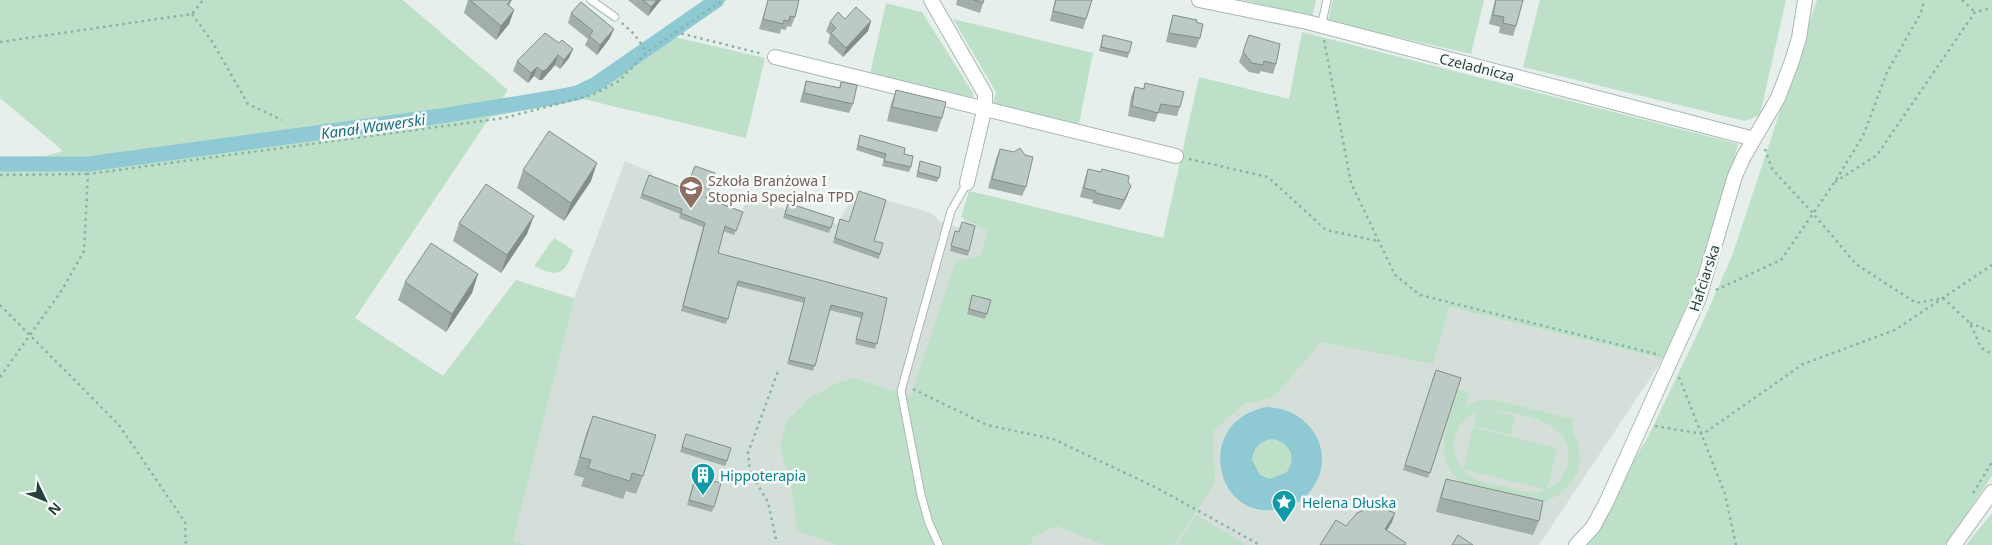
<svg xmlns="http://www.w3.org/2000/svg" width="1992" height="545" font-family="'Noto Sans',sans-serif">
  <rect width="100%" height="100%" fill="#e6efeb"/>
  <!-- built -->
  <path fill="#d4dfda" d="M625,161L653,173L650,181L687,196L693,171L714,178L709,191L705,190L701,201L741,216L746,198L838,224L855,192L919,209L933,214L940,222L962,228L972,192L1663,359L1539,545H203L355,319L443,376L516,280L574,298Z"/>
  <!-- green -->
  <path fill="#bfe0c8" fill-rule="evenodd" d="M0,0H403L508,90L500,102L543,97L584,83L657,33L765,58L746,138L583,99L490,117L355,318L443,376L516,280L574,299L513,540L527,545H0V157L45,156L63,151L0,98Z
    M706,0H727L682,31L667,27Z
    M1243,0H1316L1312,17Z
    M1333,0H1484L1471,54L1328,21Z
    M1540,0H1786L1760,115L1745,121L1523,67Z
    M1817,0H1992V476L1945,545H1575L1598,518L1648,437L1701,326L1732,256Z
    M886,3L922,12L973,93L972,99L870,74Z
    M953,19L1093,53L1079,124L993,104L996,92Z
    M1302,32L1738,144L1723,202L1698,280L1663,359L1449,307L1433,364L1321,342L1273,398L1244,404L1213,431L1215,483L1174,545H1104L1056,526L1033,537L1030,545H838L797,531L792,492L780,447L786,423L808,399L837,383L854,378L911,396L956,261L981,255L988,231L961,217L969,191L1163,238L1199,77L1289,99Z
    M554,238L573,250C566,275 557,278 534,266Z
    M1458,389L1469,392L1465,406L1481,400L1491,399L1573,419C1570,433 1577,435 1579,448C1584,475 1565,497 1540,503L1467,487C1429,460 1447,426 1458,389ZM1490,410C1504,409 1548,420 1558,431C1579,451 1567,487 1539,492C1528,494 1517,490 1506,487C1496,485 1486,483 1477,480C1457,472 1448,448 1458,429C1462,422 1469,414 1477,413L1474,426L1511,435L1515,416Z
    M1473,427L1557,448L1547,490L1463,469Z
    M1252 459a20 20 0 1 1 40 0a20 20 0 1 1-40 0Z
    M1992,513V545H1966Z
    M1196,515L1247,545H1177Z"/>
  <!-- water -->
  <path fill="#8ec9d4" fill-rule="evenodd" d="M1267,407C1308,408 1337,449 1314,486C1307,498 1294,506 1280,509C1214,523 1193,420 1267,407ZM1272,439C1290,442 1298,458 1286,473L1270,479L1260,475L1252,460C1253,448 1260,441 1272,439Z"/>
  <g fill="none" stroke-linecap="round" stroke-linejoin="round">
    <!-- canal -->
    <path stroke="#8ec9d4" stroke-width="15" d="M0,164H88L441,116L557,97L577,93L596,84L717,0"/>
    <defs>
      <path id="service" d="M591,0L615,17
        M1321,27L1327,0
        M939,545L929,523L921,495L901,391L951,211L967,183"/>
      <path id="minor" d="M931,0L985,94V107L967,183
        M1199,0L1307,22L1754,139
        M775,57L1176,156
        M1576,545L1593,527L1606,503L1699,298L1735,176L1744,156L1778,98L1792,61L1799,38L1805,0
        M1954,545L1992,492"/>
    </defs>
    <!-- service casing -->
    <use href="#service" stroke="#a8b8b2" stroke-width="9"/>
    <!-- minor casing -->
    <use href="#minor" stroke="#a8b8b2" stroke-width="16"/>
    <!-- path -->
    <path stroke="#86b3a5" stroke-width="2.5" stroke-dasharray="2.5 4" stroke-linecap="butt" d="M1962,0L1975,12
      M192,14L213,43L248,104L282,120
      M622,23L634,34L647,52
      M675,32L763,54
      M1324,40L1351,183L1395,275L1420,295L1660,355
      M0,42L192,14L203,0
      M1765,149L1772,169L1812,212L1856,264L1916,303L1943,298L1970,323L1981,348L1992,354
      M1189,159L1268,177L1326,230L1378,241
      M0,175L88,174
      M1835,182L1877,155L1975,12L1992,8
      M1716,290L1781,260L1834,183L1863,136L1887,72L1921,13L1924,0
      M0,305L119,425L185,522L186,545
      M1970,323L1992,332
      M0,377L62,290L84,251L88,174L504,118L592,95L619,81L647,52L723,0
      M1679,377L1725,494L1736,545
      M913,389L987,425L1053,439L1157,488L1260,545
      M1655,426L1703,434L1803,364L1895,330L1992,265
      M1973,493L1992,462
      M776,539L768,502L750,472L748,453L778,371"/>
    <!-- service -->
    <use href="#service" stroke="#fff" stroke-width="7"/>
    <!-- minor -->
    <use href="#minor" stroke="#fff" stroke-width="14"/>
  </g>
  <!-- wall -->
  <path fill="#a1aea9" d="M468,0H512L509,6L514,10L509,24L496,40L464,13Z
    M628,0H661L648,16Z
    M768,0H799L795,17L791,27L787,26L786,30L781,29L780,34L759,29Z
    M957,0H984L980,13L956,5Z
    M1055,0H1092L1083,29L1050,21Z
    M1495,0H1523L1516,26L1513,36L1499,33L1500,27L1489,24Z
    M571,13L610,38L597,55L585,45L588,39L568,23Z
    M1173,15L1196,22L1200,38L1196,48L1166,42L1170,25Z
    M845,19L871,21L868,31L843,57L828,43L830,35L826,31L830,22Z
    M1103,35L1129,53L1128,58L1099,51Z
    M1249,35L1276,64L1273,74L1261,71L1259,74L1249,72L1239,62Z
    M559,43L573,49L569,58L560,69L555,65L542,80H539L534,76L528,83L513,71L517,61Z
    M806,81L839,88L841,82L853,104L849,113L800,102L803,91Z
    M1145,83L1180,107L1177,116L1158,113L1155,122L1128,116L1131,97L1135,87L1143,89Z
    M896,90L942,118L937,132L887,121L891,104Z
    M860,135L904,154L911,167L909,172L882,166L884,159L856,150Z
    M1000,149L1026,187L1022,196L988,188L996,159Z
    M920,161L939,178L937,182L916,177Z
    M1088,169L1128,182L1131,186L1127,196L1120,210L1092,203L1093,200L1080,197L1085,178Z
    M523,170L591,181L564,221L517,188Z
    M649,175L743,212L734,235L723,231L718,253L887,298L875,349L855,344L861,318L829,310L813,371L787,364L804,303L737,286L726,324L681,311L703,227L679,218L680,214L640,198Z
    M788,203L834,218L829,233L783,218Z
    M840,219L849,222L874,241L880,254L879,259L833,243Z
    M459,223L527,234L501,273L453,241Z
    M955,231L969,251L968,256L950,251Z
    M478,274L472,293L446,332L398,300L405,282Z
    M972,295L991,300L985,319L967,314Z
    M1436,370L1461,378L1428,478L1403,470Z
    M593,416L643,476L636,494L626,491L623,499L581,486L584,478L574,475L586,434Z
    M686,434L727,461L725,466L680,452Z
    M1446,479L1539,521L1533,535L1436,512L1441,493Z
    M694,480L714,507L712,512L687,505Z"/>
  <!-- shaded-wall -->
  <path fill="#838d89" d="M657,0H661L648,16L651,7Z
    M514,10L509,24L496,40L501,26Z
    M871,21L868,31L843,57L846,48Z
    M614,29L610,38L597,55L600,45Z
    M573,49L569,58L560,69L564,60Z
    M558,55L555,65L542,80H539L542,71Z
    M537,67L534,76L528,83L531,73Z
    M597,163L591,181L564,221L571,203Z
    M1131,186L1127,196L1120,210L1124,200Z
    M534,216L527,234L501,273L507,255Z
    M478,274L472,293L446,332L452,314Z
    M1395,513L1392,522L1382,538L1385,529Z"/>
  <!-- building -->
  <path fill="#bbcac4" stroke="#838d89" d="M470,0H511L507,4L514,10L501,26Z
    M643,0H657L651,7Z
    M768,0H799L795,17L790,16L789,21L784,20L783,24L763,19Z
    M973,0H984L983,3Z
    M1056,0H1092L1086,19L1053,11Z
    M1496,0H1523L1516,26L1503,23L1504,17L1493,15Z
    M581,2L614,29L600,45L589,36L593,31L571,13Z
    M856,7L871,21L846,48L831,33L836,28L830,22L838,12L845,19Z
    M1173,15L1197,20L1196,22L1203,24L1200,38L1169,33Z
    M545,33L559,43L562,40L573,49L564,60L558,55L546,70L542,71L537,67L531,73L517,61Z
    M1103,35L1132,42L1129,53L1101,47Z
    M1249,35L1280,44L1276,64L1264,61L1263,65L1252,63L1243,52Z
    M806,81L840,88L841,82L857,85L853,104L804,93Z
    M1145,83L1184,92L1180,107L1161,104L1158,113L1132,106L1135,87L1144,89Z
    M896,90L946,102L942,118L892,107Z
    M549,131L597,163L571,203L523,170Z
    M860,135L905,148L904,154L913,156L911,167L884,161L886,154L858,146Z
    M1020,148L1025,155L1033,157L1026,187L992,179L1000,149L1014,152Z
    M920,161L941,167L939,178L918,172Z
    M695,166L715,173L706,198L743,212L736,231L725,226L718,253L887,298L877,344L856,339L863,313L831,305L815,366L789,360L805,298L738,281L728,319L683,306L705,223L681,213L682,209L642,194L649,175L686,189Z
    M1088,169L1101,172L1102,169L1129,176L1128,182L1131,186L1124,200L1096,193V191L1084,188Z
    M486,184L534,216L507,255L459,223Z
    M859,191L886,200L874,241L883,243L880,254L835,238L840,219L849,222Z
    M788,203L834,218L831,228L785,214Z
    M962,222L975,226L969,251L951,246L955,231L959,232Z
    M431,243L478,274L452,314L405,282Z
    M972,295L991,300L987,314L969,309Z
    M1436,370L1461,378L1430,473L1405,465Z
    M593,416L656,435L643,476L632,473L630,481L588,468L591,460L580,457Z
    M686,434L731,448L727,461L682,447Z
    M696,476L721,483L714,507L689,500Z
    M1446,479L1543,501L1539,521L1441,498Z
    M1369,508H1382L1395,513L1385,529L1406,543L1405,545H1320L1336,520L1346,526L1357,513Z
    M1458,535L1473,545H1452Z"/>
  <!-- icons -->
  <defs>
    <symbol id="school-pin" viewBox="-11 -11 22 30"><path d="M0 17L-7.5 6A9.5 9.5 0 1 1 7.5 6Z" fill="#8d6e63" stroke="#f7fbf9"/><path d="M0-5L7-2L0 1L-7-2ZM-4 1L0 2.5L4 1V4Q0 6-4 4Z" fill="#fff"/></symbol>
    <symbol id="building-pin" viewBox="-11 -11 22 30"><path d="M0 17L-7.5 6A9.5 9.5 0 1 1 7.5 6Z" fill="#0f9aa8" stroke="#f7fbf9"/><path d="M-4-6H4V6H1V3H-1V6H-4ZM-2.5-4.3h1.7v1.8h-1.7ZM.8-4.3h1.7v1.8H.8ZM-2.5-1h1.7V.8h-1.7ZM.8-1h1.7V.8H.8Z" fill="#fff"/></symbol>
    <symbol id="sight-pin" viewBox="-11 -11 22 30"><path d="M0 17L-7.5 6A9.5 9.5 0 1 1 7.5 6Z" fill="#0f9aa8" stroke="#f7fbf9"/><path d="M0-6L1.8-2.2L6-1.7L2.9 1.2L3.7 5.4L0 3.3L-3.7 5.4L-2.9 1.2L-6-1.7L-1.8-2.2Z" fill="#fff"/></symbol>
  </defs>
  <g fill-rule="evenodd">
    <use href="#school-pin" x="677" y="174" width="28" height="38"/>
    <use href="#building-pin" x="689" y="461" width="28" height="38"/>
    <use href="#sight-pin" x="1270" y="488" width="28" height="38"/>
  </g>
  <g text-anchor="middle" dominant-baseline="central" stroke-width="5" stroke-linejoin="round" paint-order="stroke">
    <!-- street labels -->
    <g font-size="14" fill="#24423a" stroke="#f7fbf9">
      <text transform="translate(1477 67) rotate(14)">Czeladnicza</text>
      <text transform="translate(1704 278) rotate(-72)">Hafciarska</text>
    </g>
    <!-- education labels -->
    <g font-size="14" fill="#785e54" stroke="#f7fbf9" text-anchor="start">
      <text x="708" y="180">Szkoła Branżowa I<tspan x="708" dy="16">Stopnia Specjalna TPD</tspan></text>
    </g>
    <!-- culture labels -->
    <g font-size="14" fill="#0d838f" stroke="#f7fbf9" text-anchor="start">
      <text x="720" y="475">Hippoterapia</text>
      <text x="1302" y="502">Helena Dłuska</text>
    </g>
    <!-- water labels -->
    <g font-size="15" font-style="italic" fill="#1c6f80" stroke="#f7fbf9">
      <text transform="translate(373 126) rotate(-8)">Kanał Wawerski</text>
    </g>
  </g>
  <!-- north arrow -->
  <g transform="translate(45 500) rotate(133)" stroke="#f7fbf9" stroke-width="4" paint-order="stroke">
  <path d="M0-4L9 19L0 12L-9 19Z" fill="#24423a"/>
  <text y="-8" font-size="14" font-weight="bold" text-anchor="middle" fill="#24423a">N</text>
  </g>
</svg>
